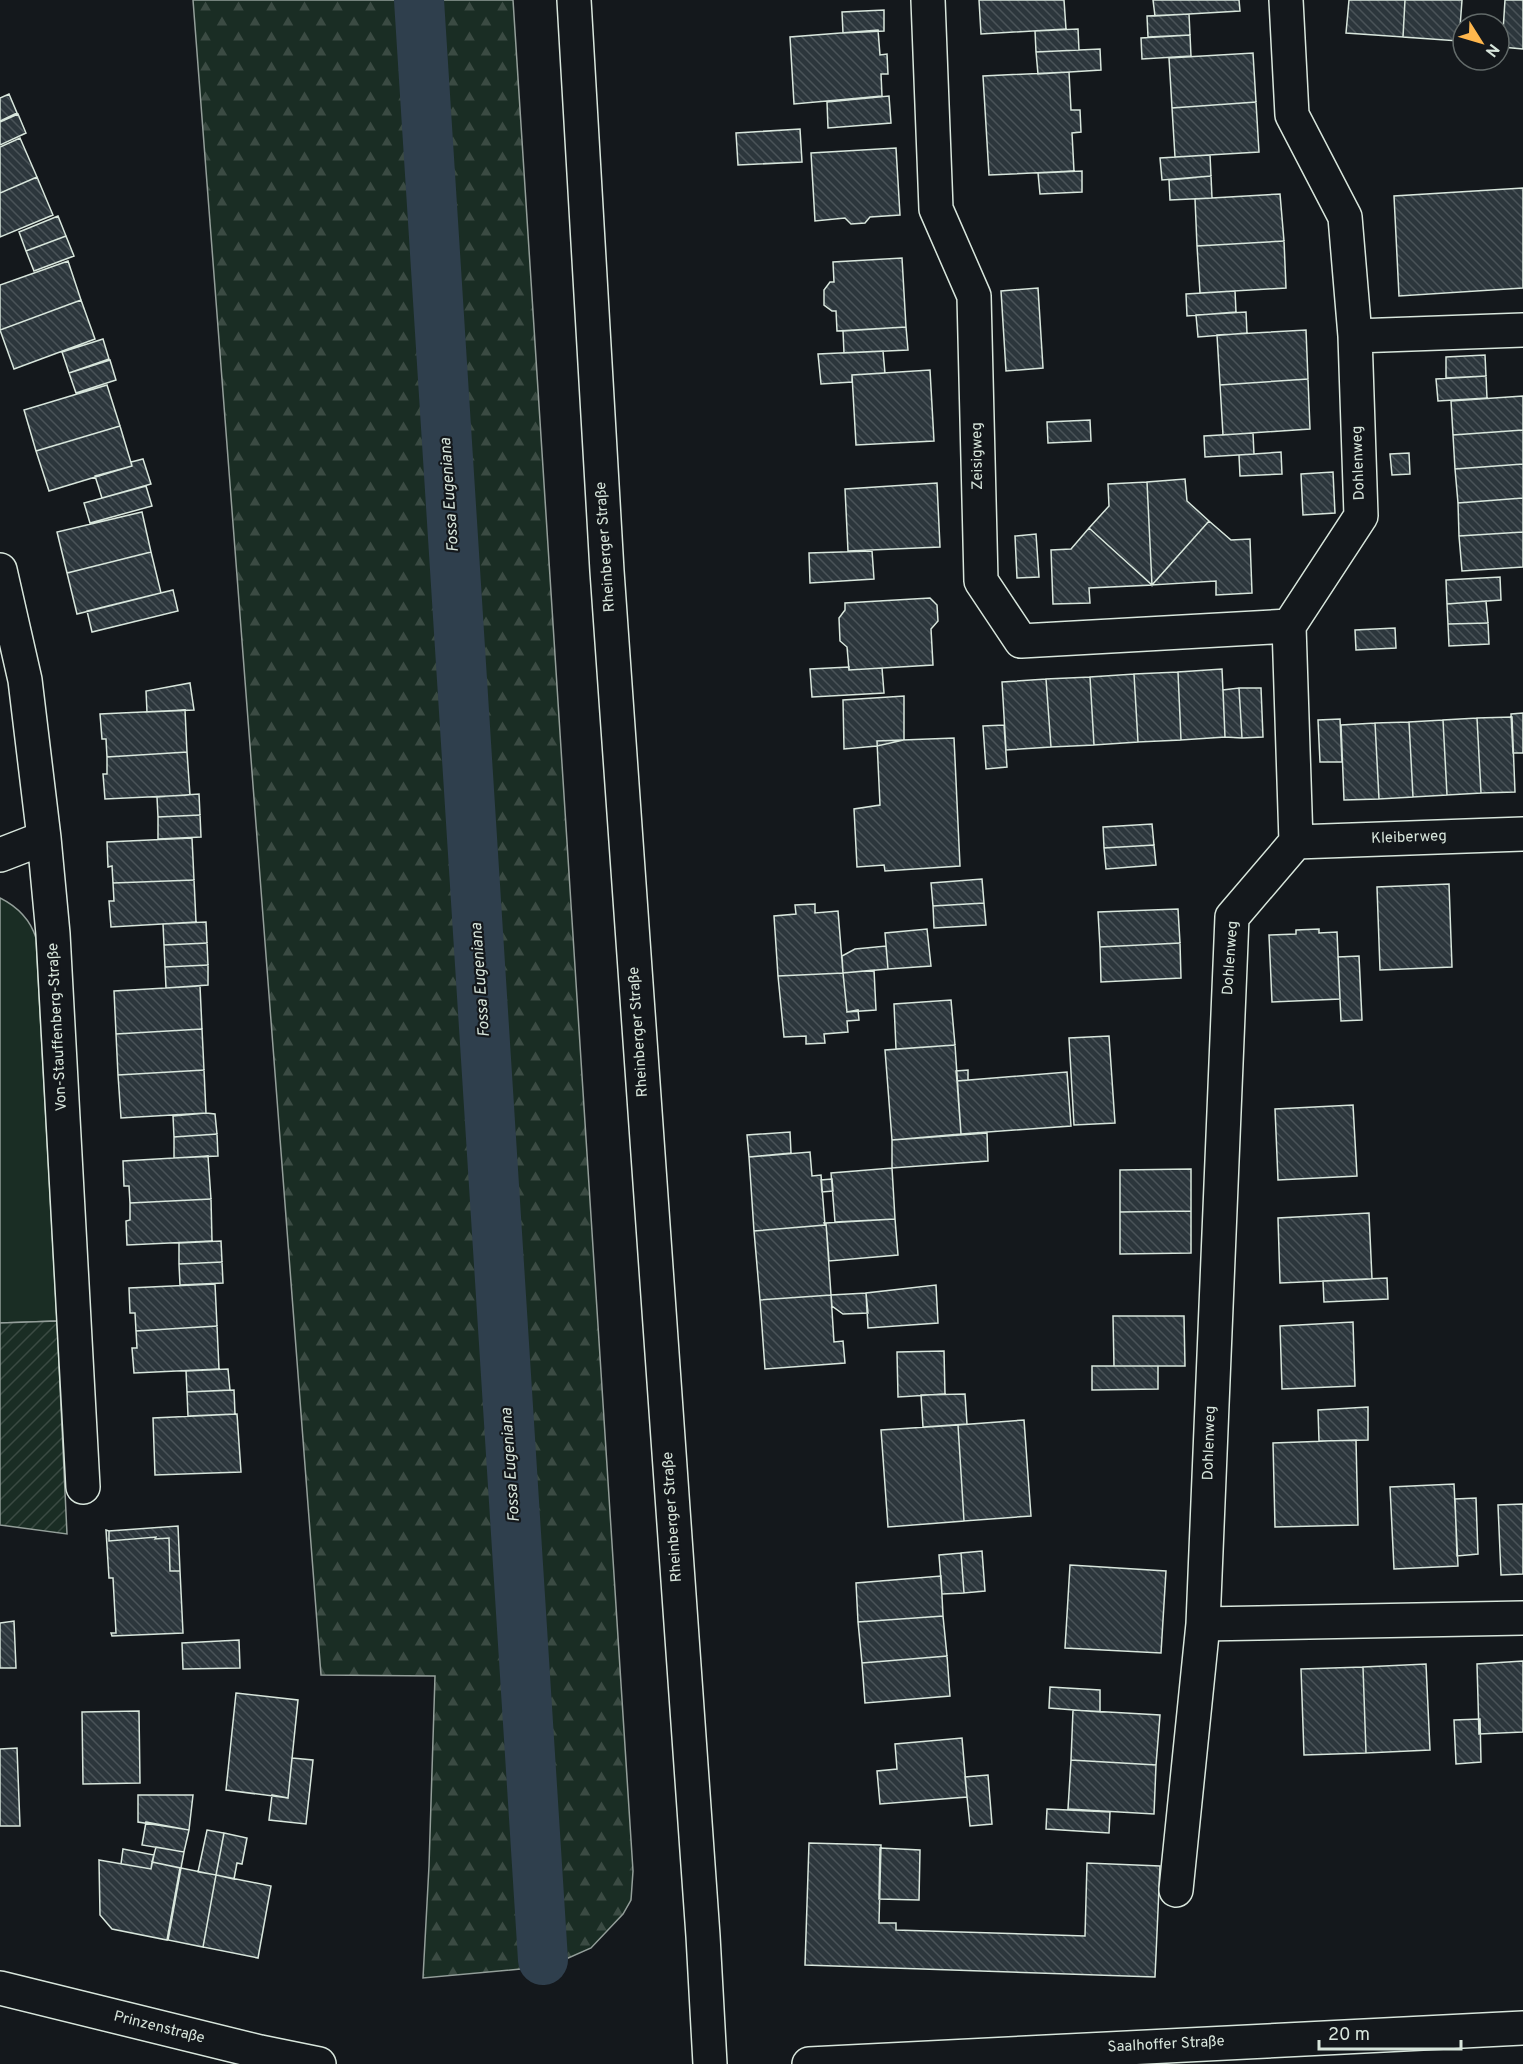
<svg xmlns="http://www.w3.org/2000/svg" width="1523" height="2064" font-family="Overpass,sans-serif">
  <defs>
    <pattern id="forest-firs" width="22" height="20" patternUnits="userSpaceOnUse" patternTransform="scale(1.5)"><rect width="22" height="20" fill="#1a2d24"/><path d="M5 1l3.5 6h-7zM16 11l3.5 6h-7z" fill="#3b4b43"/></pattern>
    <pattern id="garden-furrows" width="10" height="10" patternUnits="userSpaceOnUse" patternTransform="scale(1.5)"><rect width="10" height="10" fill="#1a2d24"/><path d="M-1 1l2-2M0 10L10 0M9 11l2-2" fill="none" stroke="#3b4b43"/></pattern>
    <pattern id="building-back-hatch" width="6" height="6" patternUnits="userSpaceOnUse" patternTransform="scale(1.5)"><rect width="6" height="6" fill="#2c363c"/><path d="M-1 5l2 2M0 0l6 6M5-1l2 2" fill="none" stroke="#4a5358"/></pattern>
  </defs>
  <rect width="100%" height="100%" fill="#14181c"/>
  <!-- grass -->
  <path fill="#1a2d24" stroke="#939e99" stroke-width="1.5" d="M0,898C18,907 30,919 36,938L57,1321L0,1323Z"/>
  <!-- forest -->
  <path fill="url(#forest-firs)" stroke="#939e99" stroke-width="1.5" d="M193,0H513L633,1871L631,1900L623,1914L591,1948L557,1963L531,1968L423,1978L429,1866L435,1676L321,1675Z"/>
  <!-- garden -->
  <path fill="url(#garden-furrows)" stroke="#939e99" stroke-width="1.5" d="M57,1321L67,1534L0,1525V1323Z"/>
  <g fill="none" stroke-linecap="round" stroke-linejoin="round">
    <!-- canal -->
    <path stroke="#2f3f4d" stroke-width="50" d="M419,0L543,1960"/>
  </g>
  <!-- building -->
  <path fill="url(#building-back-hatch)" stroke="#d8e6dc" stroke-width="1.5" d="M979,0H1064L1066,29L981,34Z
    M1153,0H1239L1240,11L1155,16Z
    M1349,0H1405L1403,37L1346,33Z
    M1405,0H1462L1459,41L1403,37Z
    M1505,0H1523V49L1502,47Z
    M884,10V31L843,33L842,12Z
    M1189,14L1190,35L1148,37L1147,16Z
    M1078,29L1079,50L1036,52L1035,31Z
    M878,30L880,55L887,54L888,74H881L882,96L794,104L790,37Z
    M1190,35L1191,56L1142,59L1141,38Z
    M1100,49L1101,70L1038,74L1036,52Z
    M1253,53L1256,102L1172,108L1169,58Z
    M1069,72L1071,110H1080L1081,132L1072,133L1074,171L989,175L983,76Z
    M9,94L17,113L0,121V98Z
    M889,96L891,123L828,128L827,102Z
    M1256,102L1259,152L1175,157L1172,108Z
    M18,114L26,133L0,145V122Z
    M800,129L802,162L738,165L736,133Z
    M20,138L37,177L0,193V147Z
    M896,148L900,215L870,217L865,223L851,224L845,218L815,221L811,153Z
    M1210,155L1211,176L1162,180L1160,158Z
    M1082,171V192L1040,194L1038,173Z
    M1211,176L1212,198L1170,200L1169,180Z
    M37,177L53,215L0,237V193Z
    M1523,188V288L1399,296L1394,196Z
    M1280,194L1284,241L1197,246L1195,199Z
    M58,216L66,236L26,251L19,232Z
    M66,236L74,256L34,271L26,251Z
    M1284,241L1286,288L1200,293L1197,246Z
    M902,258L906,327L837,331L836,311H832L824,305V290L830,282H834L833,262Z
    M68,261L81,300L0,330V285Z
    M1038,288L1043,368L1006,371L1001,291Z
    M1235,291L1236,312L1187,316L1186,294Z
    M81,300L95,339L14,369L0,330Z
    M1246,312L1247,333L1198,337L1196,315Z
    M906,327L908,350L844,353L843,331Z
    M1306,330L1308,379L1220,385L1217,335Z
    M103,339L109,359L69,373L62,352Z
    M883,351L885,373L852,375V382L821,384L818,354Z
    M1485,355L1486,376L1446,378V357Z
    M110,360L116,380L76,393L69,373Z
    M930,370L934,441L856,445L852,375Z
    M1486,376L1487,398L1438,401L1436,379Z
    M1308,379L1310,429L1223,435L1220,385Z
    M107,385L120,426L36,451L24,410Z
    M1523,396V430L1453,435L1451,401Z
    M1090,420L1091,441L1048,443L1047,422Z
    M120,426L132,466L49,491L36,451Z
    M1523,430V464L1455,469L1453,435Z
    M1253,433L1254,454L1205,457L1204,436Z
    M1281,452L1282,474L1240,476L1239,455Z
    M1409,453L1410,474L1392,475L1390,454Z
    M143,459L151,484L102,498L95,476L132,466L131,462Z
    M1523,464V498L1458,503L1455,469Z
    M1333,472L1335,513L1303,515L1301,474Z
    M1185,479L1187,501L1209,521L1152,585L1147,482Z
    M1147,482L1152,585L1089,528L1109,506L1108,484Z
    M937,483L940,547L848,551L845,489Z
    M146,486L152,506L90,523L84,503Z
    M1523,498V532L1459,536L1458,503Z
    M142,512L151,552L67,573L57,532Z
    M1209,521L1231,540L1250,539L1252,593L1216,595V581L1152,585Z
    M1089,528L1152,585L1089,588L1090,603L1053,604L1051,550L1071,549Z
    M1523,532V567L1462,571L1459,536Z
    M1036,534L1039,577L1017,578L1015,536Z
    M872,551L874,579L810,583L809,553Z
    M151,552L161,593L77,614L67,573Z
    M1500,577L1501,600L1447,604L1446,580Z
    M173,590L178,611L92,632L87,611Z
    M930,598L937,605L938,621L931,629L933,665L849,670L847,647L840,641L839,618L845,610V603Z
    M1486,601L1488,623L1448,624L1447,604Z
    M1488,623L1489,644L1449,646L1448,624Z
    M1395,628L1396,648L1356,650L1355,630Z
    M849,667V670L882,668L884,693L812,697L810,669Z
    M1222,669L1225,737L1181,740L1178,672Z
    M1178,672L1181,740L1138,742L1134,674Z
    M1134,674L1138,742L1094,745L1090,677Z
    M1090,677L1094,745L1051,747L1046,679Z
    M1046,679L1051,747L1006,750L1002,682Z
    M190,683L194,710L147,712L146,691Z
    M1239,688L1242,738L1225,737L1223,690Z
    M1239,688H1261L1263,737L1242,738Z
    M904,696V740L877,746L844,749L843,700Z
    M185,710L187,752L107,757L106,739H102L100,714Z
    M1523,713V753H1513L1511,714Z
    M1512,717L1515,792L1481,793L1477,718Z
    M1477,718L1481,793L1447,795L1443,720Z
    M1340,719L1342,762H1320L1318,720Z
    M1443,720L1447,795L1413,797L1409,722Z
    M1409,722L1413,797L1379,799L1375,723Z
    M1375,723L1379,799L1344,800L1341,725Z
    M1004,725L1007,767L986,769L983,726Z
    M954,738L960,866L885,871L884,865L857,867L854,809L880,805L877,741Z
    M187,752L190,795L105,799L103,774H107V757Z
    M199,794L200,815L158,817L157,797Z
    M200,815L201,837L158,839V817Z
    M1152,824L1154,845L1104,848L1103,827Z
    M192,838L194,880L113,883L112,866L108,867L107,842Z
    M1154,845L1156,865L1106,869L1104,848Z
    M982,879L984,903L933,906L931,883Z
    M194,880L196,922L111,927L109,901H114L113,883Z
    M1449,884L1452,967L1380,970L1377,887Z
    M984,903L986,925L934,928L933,906Z
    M815,904V913L838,911L843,973L778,976L774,916L796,914L795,905Z
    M1178,909L1180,943L1100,947L1098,912Z
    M206,922L207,943L164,945L163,924Z
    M927,929L931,966L888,969L885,933Z
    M1319,929V933L1337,932L1340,999L1272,1002L1269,935L1296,934V930Z
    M207,943L208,965L165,967L164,945Z
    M1180,943L1181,978L1101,982L1100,947Z
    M886,946L888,969L843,973L842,956L855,949Z
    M1359,956L1362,1020L1341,1021L1338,957Z
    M208,965V985L166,988L165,967Z
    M874,970L876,1010L847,1012L843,973Z
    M843,973L847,1012L858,1010L859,1020L847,1021L848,1032L824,1034L825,1043L806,1044V1036L784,1037L778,976Z
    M200,986L202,1029L116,1034L114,991Z
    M951,1000L955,1045L896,1049L894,1004Z
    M202,1029L204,1070L118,1075L116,1034Z
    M1109,1036L1115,1123L1074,1125L1069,1038Z
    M955,1045L961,1134L892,1140L885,1050Z
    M204,1070L206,1113L121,1118L118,1075Z
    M968,1070V1080L957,1081L956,1071Z
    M1067,1072L1071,1126L961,1134L957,1081Z
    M1353,1105L1357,1176L1278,1180L1275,1109Z
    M206,1113L215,1114L217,1134L174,1137L173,1116Z
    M790,1132L791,1153L749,1157L747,1135Z
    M987,1133L988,1161L892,1168V1140Z
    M217,1134L218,1156L174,1158V1137Z
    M810,1152L812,1176L821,1175L825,1225L754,1231L749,1157Z
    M208,1156L211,1199L130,1203L129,1186H124L123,1161Z
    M892,1168L895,1219L835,1222L831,1173Z
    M1191,1169V1211L1120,1212V1170Z
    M832,1179L833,1191L822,1192L821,1180Z
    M211,1199L212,1241L127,1245L126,1221L130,1220V1203Z
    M1191,1211V1253L1120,1254V1212Z
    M1369,1213L1372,1279L1280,1283L1278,1218Z
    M895,1219L898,1255L829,1261L826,1223Z
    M824,1223H826L831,1295L760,1300L754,1231L825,1225Z
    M221,1241L222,1262L179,1264V1243Z
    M222,1262L223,1283L180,1285L179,1264Z
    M1387,1278L1388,1299L1324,1302L1323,1281Z
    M215,1284L217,1326L136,1331L135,1313H130L129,1288Z
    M936,1285L938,1323L868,1328L866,1293Z
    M866,1293L868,1313L843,1314L832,1306L831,1295Z
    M831,1295L834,1342L843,1341L845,1363L765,1369L760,1300Z
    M1113,1316H1184L1185,1366H1114Z
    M1353,1322L1355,1386L1282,1389L1280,1326Z
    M217,1326L219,1369L134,1373L132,1348H137L136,1331Z
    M944,1351L945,1394L898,1397L897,1352Z
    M1092,1366H1158V1389L1092,1390Z
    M228,1369L230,1390L187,1392L186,1371Z
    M234,1390L235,1414L188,1416L187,1392Z
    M965,1394L967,1424L923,1427L921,1395Z
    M1368,1407V1440L1319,1441L1318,1410Z
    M237,1414L241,1472L155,1475L153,1418Z
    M1024,1420L1031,1516L964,1521L958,1425Z
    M958,1425L964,1521L888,1527L881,1430Z
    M1356,1440L1358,1525L1275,1527L1273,1443Z
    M1454,1484L1458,1566L1394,1569L1390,1487Z
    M1476,1498L1478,1554L1457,1556L1455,1499Z
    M1523,1504V1574L1501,1575L1498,1505Z
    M178,1526L180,1571H170L169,1538L155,1539L156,1537L109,1541V1531Z
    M106,1530L109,1531V1541L156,1537L155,1539L169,1538L170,1571H180L183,1633L112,1636L111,1633H116L113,1578H109Z
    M982,1551L985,1591L964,1593L961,1553Z
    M961,1553L964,1593L942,1594L939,1555Z
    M1070,1565L1166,1571L1161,1653L1065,1648Z
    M941,1576L943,1616L858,1622L856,1583Z
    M943,1616L947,1656L862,1663L858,1622Z
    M14,1621L16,1668H0V1623Z
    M239,1640L240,1668L183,1669L182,1643Z
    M947,1656L950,1696L865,1703L862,1663Z
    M1523,1661V1732L1479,1734L1477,1664Z
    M1426,1664L1430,1750L1366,1753L1363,1667Z
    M1363,1667L1366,1753L1304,1755L1301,1669Z
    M1050,1687L1100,1690V1712L1049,1708Z
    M236,1693L298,1700L288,1798L226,1790Z
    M1073,1710L1160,1715L1156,1765L1071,1760Z
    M139,1711L140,1783L83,1784L82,1712Z
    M1480,1719L1481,1762L1456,1764L1454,1720Z
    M962,1738L967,1797L880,1804L877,1771L897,1769L895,1744Z
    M17,1748L20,1826H0V1749Z
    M292,1758L313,1760L306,1824L269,1820L272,1795L288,1798Z
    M1071,1760L1156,1765L1154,1814L1068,1809Z
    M988,1775L992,1824L970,1826L965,1777Z
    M138,1795H193L189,1830L138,1822Z
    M1047,1809L1110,1812L1109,1833L1046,1829Z
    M146,1822L189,1830L184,1852L142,1845Z
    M207,1830L224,1833L216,1875L198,1872Z
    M224,1833L247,1838L242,1864L237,1863L234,1879L216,1875Z
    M809,1843L881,1845L879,1923H896V1930L1085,1936L1087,1863L1160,1866L1155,1977L805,1965Z
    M156,1847L184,1852L181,1868L152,1862Z
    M880,1848L920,1850L919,1900L879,1899Z
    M123,1849L154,1855L151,1869L121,1864Z
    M99,1860L151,1869L152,1862L180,1868L167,1940L112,1929L100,1915Z
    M181,1868L216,1875L203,1947L168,1940Z
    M216,1875L271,1886L258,1958L203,1947Z"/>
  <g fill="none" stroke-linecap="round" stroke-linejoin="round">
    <defs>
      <path id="street" d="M928,0L936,209L974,296L981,581L1021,641L1289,626
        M1286,0L1292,115L1345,217L1355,336L1361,516L1289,626L1296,842L1232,917L1203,1624L1523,1618
        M1355,336L1523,330
        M0,570L25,680L44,838L53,934L83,1487
        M1296,842L1523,834
        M0,855L44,838
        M1176,1890L1203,1624"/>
      <path id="secondary" d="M0,1988L260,2052L319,2064
        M809,2064L1523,2028"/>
      <path id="primary" d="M574,0L607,571L703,1936L710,2064"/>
    </defs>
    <!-- street casing -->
    <use href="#street" stroke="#d8e6dc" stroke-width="36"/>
    <!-- secondary casing -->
    <use href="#secondary" stroke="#d8e6dc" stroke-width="36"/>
    <!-- primary casing -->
    <use href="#primary" stroke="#d8e6dc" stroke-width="36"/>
    <!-- street -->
    <use href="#street" stroke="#14181c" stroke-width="33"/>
    <!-- secondary -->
    <use href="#secondary" stroke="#14181c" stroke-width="33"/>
    <!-- primary -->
    <use href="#primary" stroke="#14181c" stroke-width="33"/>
  </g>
  <g text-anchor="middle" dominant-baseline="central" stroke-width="4.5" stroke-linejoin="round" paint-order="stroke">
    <!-- street labels -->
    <g font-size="15" fill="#d8e6dc" stroke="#14181c">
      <text transform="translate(978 456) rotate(-91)">Zeisigweg</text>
      <text transform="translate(1359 463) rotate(-92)">Dohlenweg</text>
      <text transform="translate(606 547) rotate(-94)">Rheinberger Straße</text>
      <text transform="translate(1409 838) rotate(-2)">Kleiberweg</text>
      <text transform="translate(1231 958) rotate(-86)">Dohlenweg</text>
      <text transform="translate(58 1027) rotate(-93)">Von-Stauffenberg-Straße</text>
      <text transform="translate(639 1032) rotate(-94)">Rheinberger Straße</text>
      <text transform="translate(1210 1443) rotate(-88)">Dohlenweg</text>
      <text transform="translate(673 1517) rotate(-94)">Rheinberger Straße</text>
      <text transform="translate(159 2028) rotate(14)">Prinzenstraße</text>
      <text transform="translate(1166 2045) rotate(-3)">Saalhoffer Straße</text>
    </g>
    <!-- water labels -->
    <g font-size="16" font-style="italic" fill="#d8e6dc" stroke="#14181c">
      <text transform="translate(450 495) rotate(-94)">Fossa Eugeniana</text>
      <text transform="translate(481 980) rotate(-94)">Fossa Eugeniana</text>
      <text transform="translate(511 1465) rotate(-94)">Fossa Eugeniana</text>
    </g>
  </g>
  <!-- north arrow -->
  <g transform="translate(1481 42) rotate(127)"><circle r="28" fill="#14181c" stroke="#626a69" stroke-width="1.5"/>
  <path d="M0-4.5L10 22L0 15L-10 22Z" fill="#ffb74d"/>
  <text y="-9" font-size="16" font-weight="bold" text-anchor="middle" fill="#d8e6dc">N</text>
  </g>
  <!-- scale -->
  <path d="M1319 2040v9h142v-9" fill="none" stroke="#d8e6dc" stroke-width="3"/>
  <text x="1328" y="2040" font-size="18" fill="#d8e6dc" stroke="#14181c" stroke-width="4.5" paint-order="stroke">20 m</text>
</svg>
